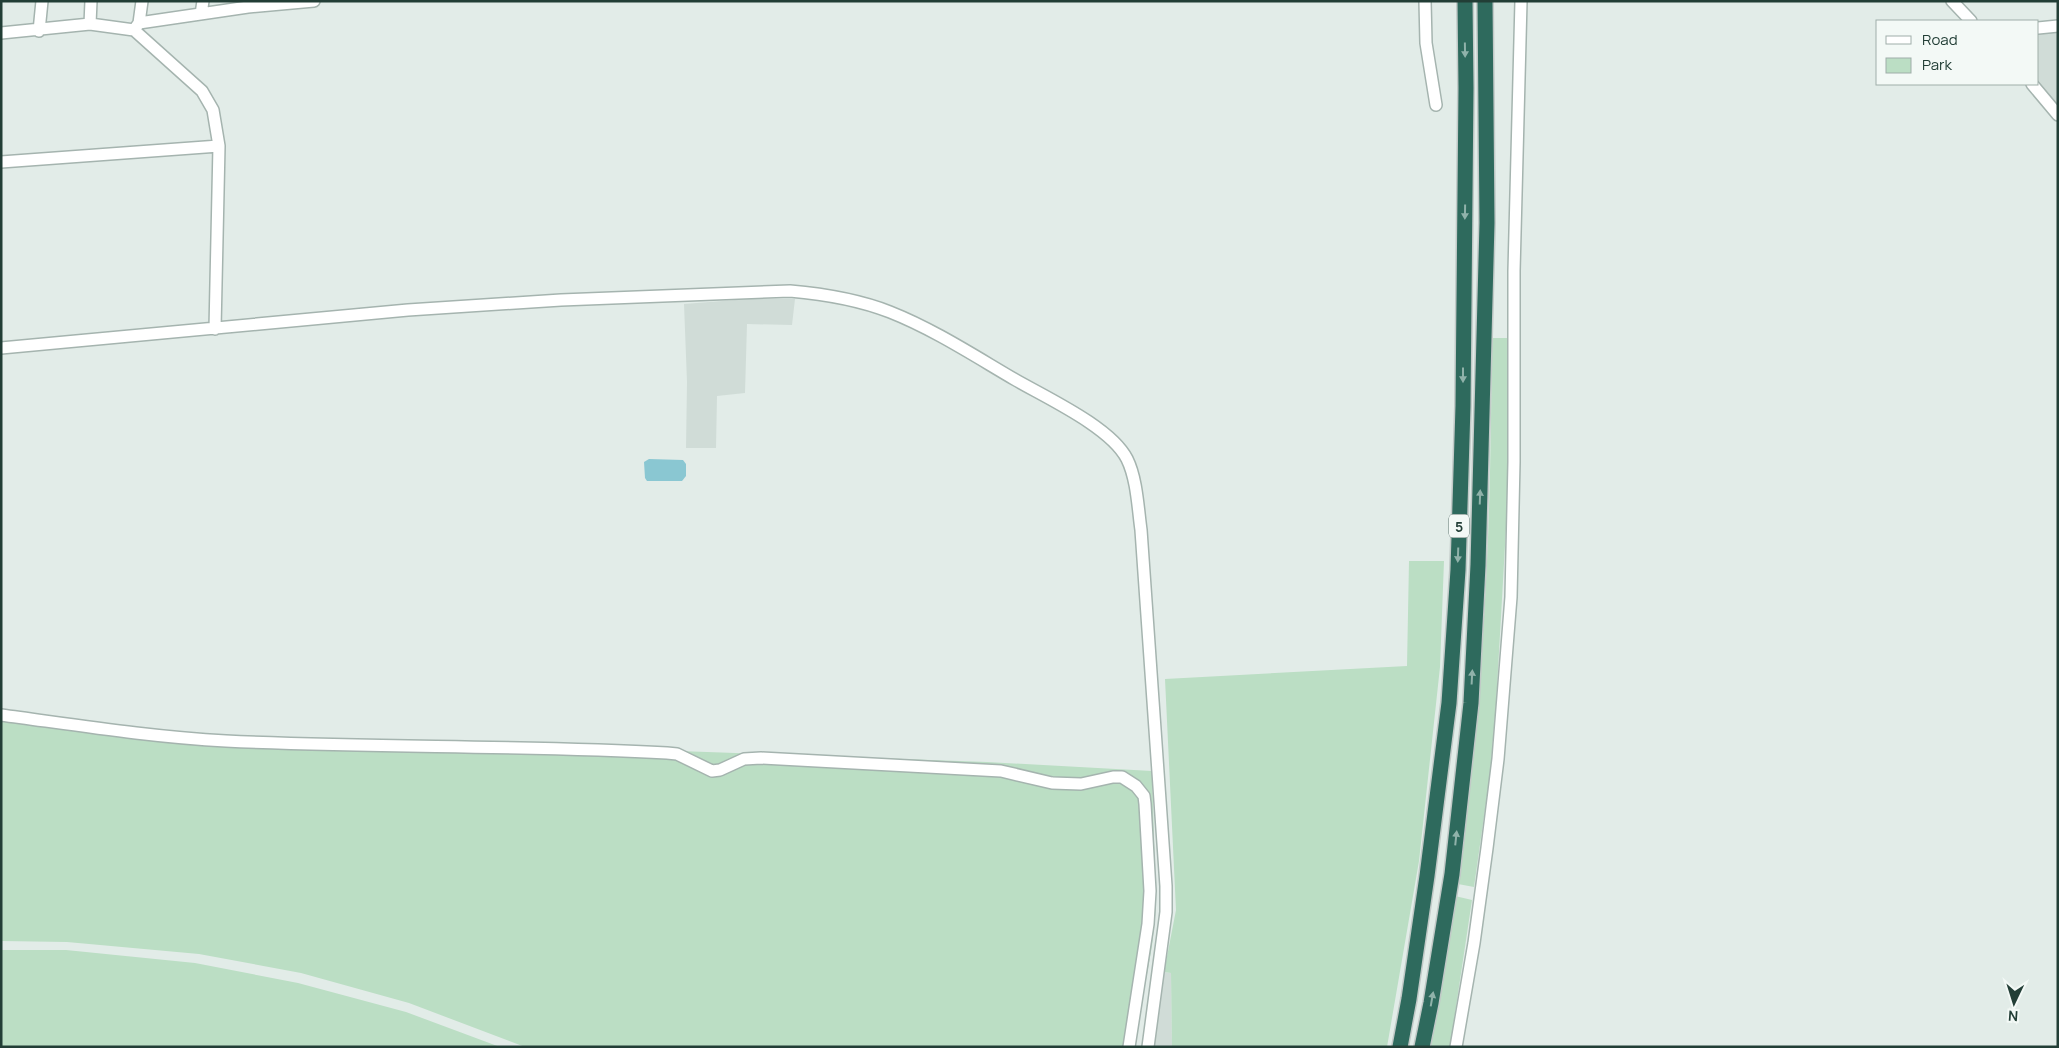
<svg xmlns="http://www.w3.org/2000/svg" width="2059" height="1048" font-family="Manrope,sans-serif">
  <rect width="100%" height="100%" fill="#e2ece8"/>
  <!-- built -->
  <path fill="#d0dcd7" d="M2058,31V108L2038,83V34Z
    M748,299H795L792,325L747,324L745,393L717,396L716,448H686L687,382L684,304Z
    M1164,972L1171,973L1172,1047H1149Z"/>
  <!-- green -->
  <path fill="#bbdec4" d="M1492,338H1509L1507,510L1496,705L1490,774L1474,887L1458,884C1467,795 1478,707 1484,617C1490,524 1491,431 1492,338Z
    M1409,561H1444L1440,667L1419,861L1387,1047H1172L1171,973L1164,972L1176,910L1165,679L1407,666Z
    M1,710L124,727L224,735L987,762L1152,771L1156,907L1152,946L1134,1047H525L409,1003L301,973L199,954L67,942L1,941Z
    M1455,896L1472,900L1450,1047H1430Z
    M1,950H66L195,963L298,983L406,1012L500,1047H1Z"/>
  <!-- water -->
  <path fill="#8ac7d2" d="M649,459L683,460L686,464V476L682,481H647L645,478L644,462Z"/>
  <g fill="none" stroke-linecap="round" stroke-linejoin="round">
    <defs>
      <path id="minor" d="M1425,1L1426,43L1436,105
        M1952,1L1971,21
        M201,14L203,1
        M139,23L248,7L314,1
        M90,24L91,1
        M2038,28L2058,26
        M134,30L202,91L213,110L219,146L215,329
        M39,31L42,1
        M1,33L90,24L134,30L139,23L142,1
        M2032,84L2058,115
        M1,162L219,146
        M1,348L408,310L561,300L790,291C824,294 857,299 890,312C933,329 973,355 1014,379C1045,397 1111,427 1127,459C1137,479 1138,509 1141,530L1166,886V912L1148,1047
        M1,715C76,725 151,737 226,741C373,748 520,745 667,753L677,754L712,771L720,770L744,759L761,758L1001,771L1052,783L1081,784L1113,777H1122L1136,786L1144,796L1145,804L1150,891L1148,924L1129,1047
        M1456,1047L1474,943L1487,848L1498,759L1511,597L1514,462V271L1521,1"/>
      <path id="highway" d="M1400,1047L1409,999L1427,876L1449,703L1458,570L1463,406L1466,88L1465,1
        M1422,1047L1431,1003L1452,874L1471,703L1478,565L1487,223L1485,1"/>
    </defs>
    <!-- minor casing -->
    <use href="#minor" stroke="#a5b4af" stroke-width="14"/>
    <!-- highway casing -->
    <use href="#highway" stroke="#c1c9c7" stroke-width="18"/>
    <!-- minor -->
    <use href="#minor" stroke="#fff" stroke-width="11"/>
    <!-- highway -->
    <use href="#highway" stroke="#2e6a5d" stroke-width="15"/>
  </g>
  <!-- one-way arrows -->
  <defs><path id="oneway-solid" d="M-6-.8H1V-3.2L6.5 0L1 3.2V.8H-6Z" transform="scale(1.25)"/></defs>
  <g fill="#90b2aa">
    <use href="#oneway-solid" transform="translate(1465 50) rotate(89)"/>
    <use href="#oneway-solid" transform="translate(1465 212) rotate(91)"/>
    <use href="#oneway-solid" transform="translate(1463 375) rotate(90)"/>
    <use href="#oneway-solid" transform="translate(1480 497) rotate(-88)"/>
    <use href="#oneway-solid" transform="translate(1458 555) rotate(92)"/>
    <use href="#oneway-solid" transform="translate(1472 677) rotate(-87)"/>
    <use href="#oneway-solid" transform="translate(1456 838) rotate(-84)"/>
    <use href="#oneway-solid" transform="translate(1432 999) rotate(-80)"/>
  </g>
  <g text-anchor="middle" dominant-baseline="central" stroke-width="4.5" stroke-linejoin="round" paint-order="stroke">
    <!-- shield labels -->
    <rect fill="#f3f9f6" stroke="#617670" stroke-width="1" x="1449" y="514.5" width="20" height="23" rx="4"/>
    <g font-size="14" font-weight="bold" fill="#223e36">
      <text x="1459" y="526">5</text>
    </g>
  </g>
  <!-- border -->
  <rect width="2059" height="1048" fill="none" stroke="#223e36" stroke-width="5"/>
  <!-- legend -->
  <rect x="1876" y="20" width="162" height="65" fill="#f3f9f6" stroke="#9faea9"/>
  <rect x="1886" y="36" width="25" height="8" fill="#ffffff" stroke="#9faea9"/>
  <text x="1922" y="45" font-size="15" fill="#223e36">Road</text>
  <rect x="1886" y="58" width="25" height="15" fill="#bbdec4" stroke="#9faea9"/>
  <text x="1922" y="70" font-size="15" fill="#223e36">Park</text>
  <!-- north arrow -->
  <g transform="translate(2014 1003) rotate(184)" stroke="#f3f9f6" stroke-width="4" paint-order="stroke">
  <path d="M0-4L9 19L0 12L-9 19Z" fill="#223e36"/>
  <text y="-8" font-size="14" font-weight="bold" text-anchor="middle" fill="#223e36">N</text>
  </g>
</svg>
